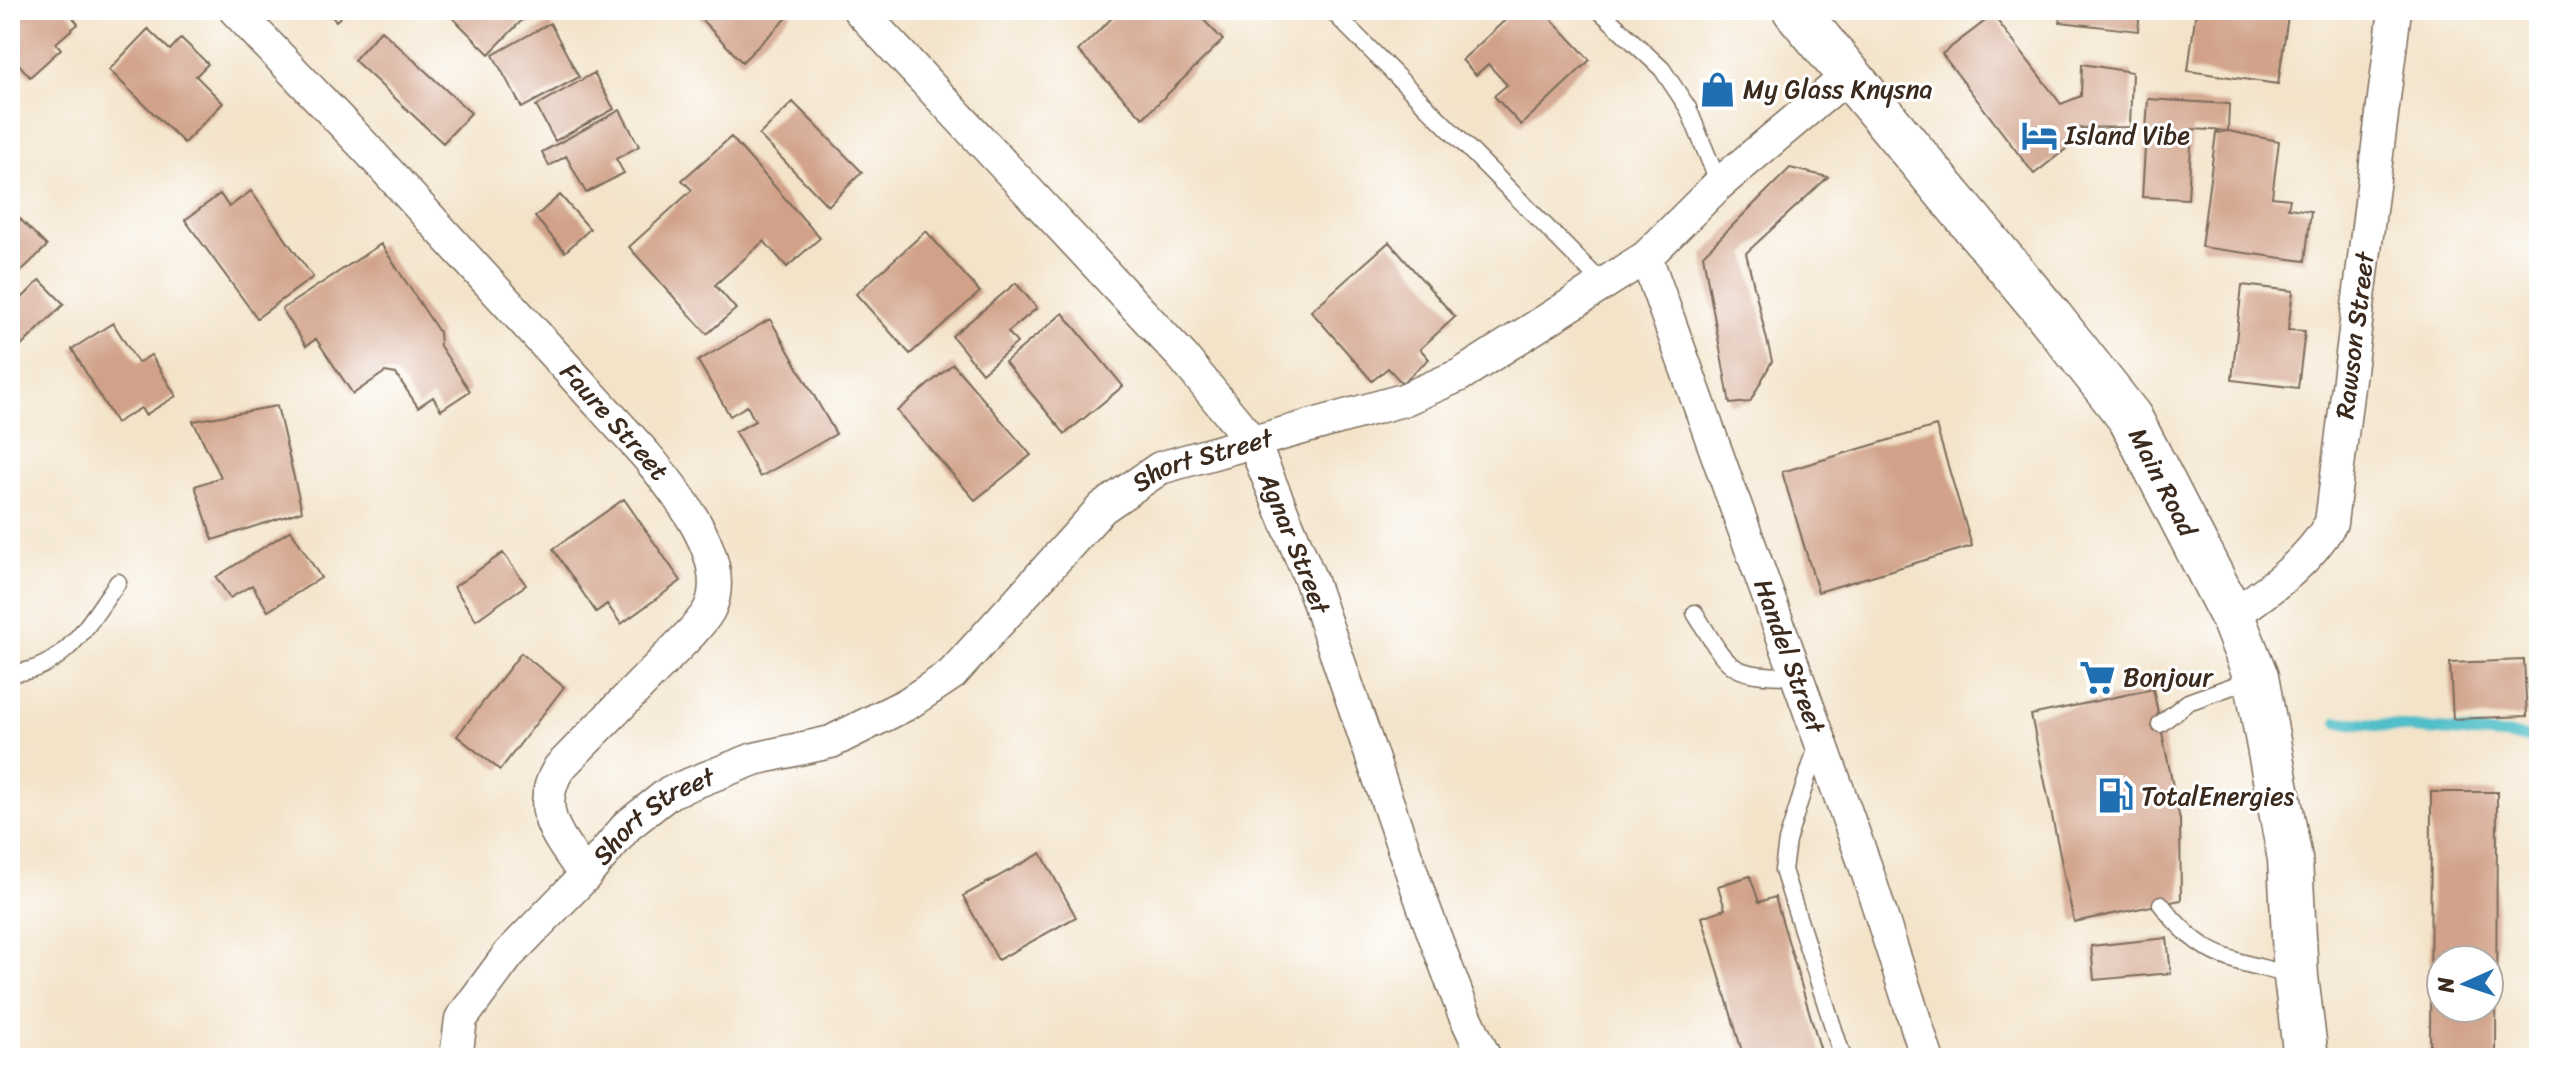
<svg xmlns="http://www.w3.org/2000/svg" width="2549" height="1068" font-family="Sriracha,sans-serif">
  <rect width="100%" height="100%" fill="#fff"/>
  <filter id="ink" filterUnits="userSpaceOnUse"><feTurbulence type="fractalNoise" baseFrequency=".0125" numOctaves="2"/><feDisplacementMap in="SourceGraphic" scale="16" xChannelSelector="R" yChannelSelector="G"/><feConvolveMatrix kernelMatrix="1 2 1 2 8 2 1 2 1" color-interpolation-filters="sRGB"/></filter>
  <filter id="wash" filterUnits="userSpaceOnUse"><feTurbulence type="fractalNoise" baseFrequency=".006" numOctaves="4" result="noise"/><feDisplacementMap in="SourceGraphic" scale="32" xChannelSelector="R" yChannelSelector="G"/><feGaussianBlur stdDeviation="1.8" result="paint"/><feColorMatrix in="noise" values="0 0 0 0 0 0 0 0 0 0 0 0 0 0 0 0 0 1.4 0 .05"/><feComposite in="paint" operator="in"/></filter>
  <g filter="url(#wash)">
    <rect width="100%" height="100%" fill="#f3e3c9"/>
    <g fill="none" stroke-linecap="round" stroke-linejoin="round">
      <!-- stream -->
      <path stroke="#51bfc9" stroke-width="12" d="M2338,722L2539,738"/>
    </g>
    <g id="blocks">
      <!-- building -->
      <path fill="#d1a289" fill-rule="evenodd" d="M10,10H67L78,24L56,43L61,49L30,77L10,54Z
        M326,10H348L336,21Z
        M445,10H532L489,54Z
        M706,10H789L792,13L742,62L699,17Z
        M1120,10H1194L1223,40L1143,118L1078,51Z
        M1516,10H1543L1590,60L1521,125L1494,96L1507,85L1488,64L1476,75L1462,60Z
        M2062,10H2140L2138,31L2060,22Z
        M2196,10H2247L2288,16L2278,84L2188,71Z
        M1993,15L2061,104L2081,96L2082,64L2132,72L2130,127L2080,128L2085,134L2034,174L1942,54Z
        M550,23L579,77L522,108L493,55Z
        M148,29L170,50L181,38L208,64L196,76L223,103L184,143L109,70Z
        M381,30L471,113L443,143L354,60Z
        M594,73L614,109L555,141L536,106Z
        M2148,99L2229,104L2228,131L2192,129L2188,199L2142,197Z
        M793,102L862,172L828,206L759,135Z
        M620,110L639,146L616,159L624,173L586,193L566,156L549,166L542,152Z
        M2228,131L2279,141L2272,197L2290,199L2288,208L2311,211L2305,261L2201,247L2216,133Z
        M731,137L820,238L787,267L764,241L715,285L736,309L707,334L629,247L692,190L682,180Z
        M1790,168L1828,177L1746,253L1772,361L1750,402L1730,404L1703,255Z
        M251,191L313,277L257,318L185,220L220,194L229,207Z
        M560,195L590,229L565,252L535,217Z
        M10,209L47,246L10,282Z
        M926,231L980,292L910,354L856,294Z
        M1389,242L1455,317L1420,349L1429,359L1402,383L1388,368L1372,381L1311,311Z
        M381,244L439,332L440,346L470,391L441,410L433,397L418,407L396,374L385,372L353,394L316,339L306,346L282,309Z
        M40,280L64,304L10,357V310Z
        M1016,283L1037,308L1008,332L1017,343L982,373L952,336Z
        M2242,285L2293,291L2288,330L2305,331L2298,388L2232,380Z
        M1063,313L1123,386L1065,434L1005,362Z
        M770,319L836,434L760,477L735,432L755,421L747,406L730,416L698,361Z
        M113,323L138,363L151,355L176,396L145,415L141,408L116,423L72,349Z
        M953,364L1031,455L975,500L897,411Z
        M277,406L302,511L213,540L195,486L221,477L193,421Z
        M1936,426L1972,546L1818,592L1782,472Z
        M624,499L681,581L621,624L607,604L596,612L553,549Z
        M291,530L321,578L268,611L252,585L230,598L216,577Z
        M503,553L526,585L476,620L454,587Z
        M521,653L564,687L500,770L457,736Z
        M2524,660L2527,716L2453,719L2450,663Z
        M2153,689L2180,820L2181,900L2074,922L2031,715Z
        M2431,792H2497L2496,1058H2430ZM2441,960H2489V1008H2441Z
        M1041,853L1076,917L998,960L963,896Z
        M1750,876L1759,902L1775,897L1823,1058H1744L1702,917L1725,909L1718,886Z
        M2167,938L2171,973L2094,980L2091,946Z
        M1682,1049L1683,1058H1638V1056Z"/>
    </g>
  </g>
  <g filter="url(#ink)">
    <use href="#blocks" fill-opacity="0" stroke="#7b6b5a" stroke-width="2"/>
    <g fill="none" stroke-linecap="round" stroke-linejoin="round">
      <defs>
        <path id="lane" d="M1331,10L1603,284
          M1599,10L1662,69L1688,108L1719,184
          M1695,613C1730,670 1727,676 1797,676
          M10,673C65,672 89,621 118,582
          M2160,724L2188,702L2255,678
          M1818,743L1787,841L1783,870L1843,1058
          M2161,904C2203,960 2231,959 2294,976"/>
        <g id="street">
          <path id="s1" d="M235,10L368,150L644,453C674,489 732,558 710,608C706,617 697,626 691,633L559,768C532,813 561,838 585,876"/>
          <path id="s2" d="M859,10L1182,356L1254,444L1311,581L1423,905L1463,1011L1485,1058"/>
          <path id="s3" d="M1646,257L1866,868L1927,1058"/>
          <path id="s4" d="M2232,616C2271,588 2306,565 2331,523L2395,10"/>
          <path id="s5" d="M456,1058L461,1019L509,954L585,876L627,826L670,792L754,759L831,742L907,704L952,674L1102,508L1160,468L1403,400L1460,375L1646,257L1719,184L1849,75"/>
        </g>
        <g id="highway">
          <path id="s6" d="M1795,10L2051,318L2130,418L2232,616L2256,677L2290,859L2296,977L2306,1058"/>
        </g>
      </defs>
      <!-- lane casing -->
      <use href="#lane" stroke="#7b6b5a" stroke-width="19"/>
      <!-- street casing -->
      <use href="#street" stroke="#7b6b5a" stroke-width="35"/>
      <!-- highway casing -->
      <use href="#highway" stroke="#7b6b5a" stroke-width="47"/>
      <!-- lane -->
      <use href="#lane" stroke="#fff" stroke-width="16"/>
      <!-- street -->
      <use href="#street" stroke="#fff" stroke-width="32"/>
      <!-- highway -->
      <use href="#highway" stroke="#fff" stroke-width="44"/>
    </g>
  </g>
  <!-- icons -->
  <defs>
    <symbol id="shop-bare" viewBox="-9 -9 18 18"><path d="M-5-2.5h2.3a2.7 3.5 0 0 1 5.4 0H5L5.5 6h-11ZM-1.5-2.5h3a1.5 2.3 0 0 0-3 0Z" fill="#1f6fb2" stroke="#fff" stroke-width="2.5" paint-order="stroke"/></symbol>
    <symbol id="hotel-bare" viewBox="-9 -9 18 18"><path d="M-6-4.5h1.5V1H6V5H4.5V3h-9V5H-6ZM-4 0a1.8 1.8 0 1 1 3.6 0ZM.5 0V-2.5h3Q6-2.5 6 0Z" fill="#1f6fb2" stroke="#fff" stroke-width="2.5" paint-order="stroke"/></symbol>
    <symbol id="supermarket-bare" viewBox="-9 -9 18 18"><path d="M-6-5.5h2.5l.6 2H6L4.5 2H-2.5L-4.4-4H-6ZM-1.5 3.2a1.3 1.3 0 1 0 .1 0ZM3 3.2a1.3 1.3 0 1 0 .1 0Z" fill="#1f6fb2" stroke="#fff" stroke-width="2.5" paint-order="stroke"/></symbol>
    <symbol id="fuel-bare" viewBox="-9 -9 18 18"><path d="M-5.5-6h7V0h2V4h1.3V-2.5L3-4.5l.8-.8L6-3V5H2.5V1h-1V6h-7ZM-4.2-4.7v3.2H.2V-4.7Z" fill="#1f6fb2" stroke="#fff" stroke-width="2.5" paint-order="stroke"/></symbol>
  </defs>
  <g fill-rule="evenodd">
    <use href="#shop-bare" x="1692" y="64" width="51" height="51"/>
    <use href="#hotel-bare" x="2014" y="110" width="51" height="51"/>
    <use href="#supermarket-bare" x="2072" y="652" width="51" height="51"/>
    <use href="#fuel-bare" x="2090" y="770" width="51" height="51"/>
  </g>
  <g text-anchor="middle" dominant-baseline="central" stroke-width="6" stroke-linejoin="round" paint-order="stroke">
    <!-- poi labels -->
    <g font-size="26" fill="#3b2a1e" stroke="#fff" text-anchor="start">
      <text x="1743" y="89">My Glass Knysna</text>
      <text x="2065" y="135">Island Vibe</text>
      <text x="2123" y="677">Bonjour</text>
      <text x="2141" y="796">TotalEnergies</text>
    </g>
    <!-- street labels -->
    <g font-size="26" fill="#3b2a1e" stroke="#fff">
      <text stroke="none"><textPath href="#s4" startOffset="326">Rawson Street</textPath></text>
      <text stroke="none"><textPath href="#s1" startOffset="560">Faure Street</textPath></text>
      <text stroke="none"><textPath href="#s5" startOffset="994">Short Street</textPath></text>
      <text stroke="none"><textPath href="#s6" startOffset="600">Main Road</textPath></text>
      <text stroke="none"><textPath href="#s2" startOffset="694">Agnar Street</textPath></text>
      <text stroke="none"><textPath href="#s3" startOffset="424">Handel Street</textPath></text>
      <text stroke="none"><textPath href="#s5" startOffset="322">Short Street</textPath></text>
    </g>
  </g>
  <!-- margin -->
  <rect width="2549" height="1068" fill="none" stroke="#fff" stroke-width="40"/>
  <!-- north arrow -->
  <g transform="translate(2465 984) rotate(267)"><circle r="38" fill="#ffffff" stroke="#b1aaa5" stroke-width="2"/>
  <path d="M0-6L14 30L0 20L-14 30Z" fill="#1f6fb2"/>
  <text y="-12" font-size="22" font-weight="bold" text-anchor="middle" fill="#3b2a1e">N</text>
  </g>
</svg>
